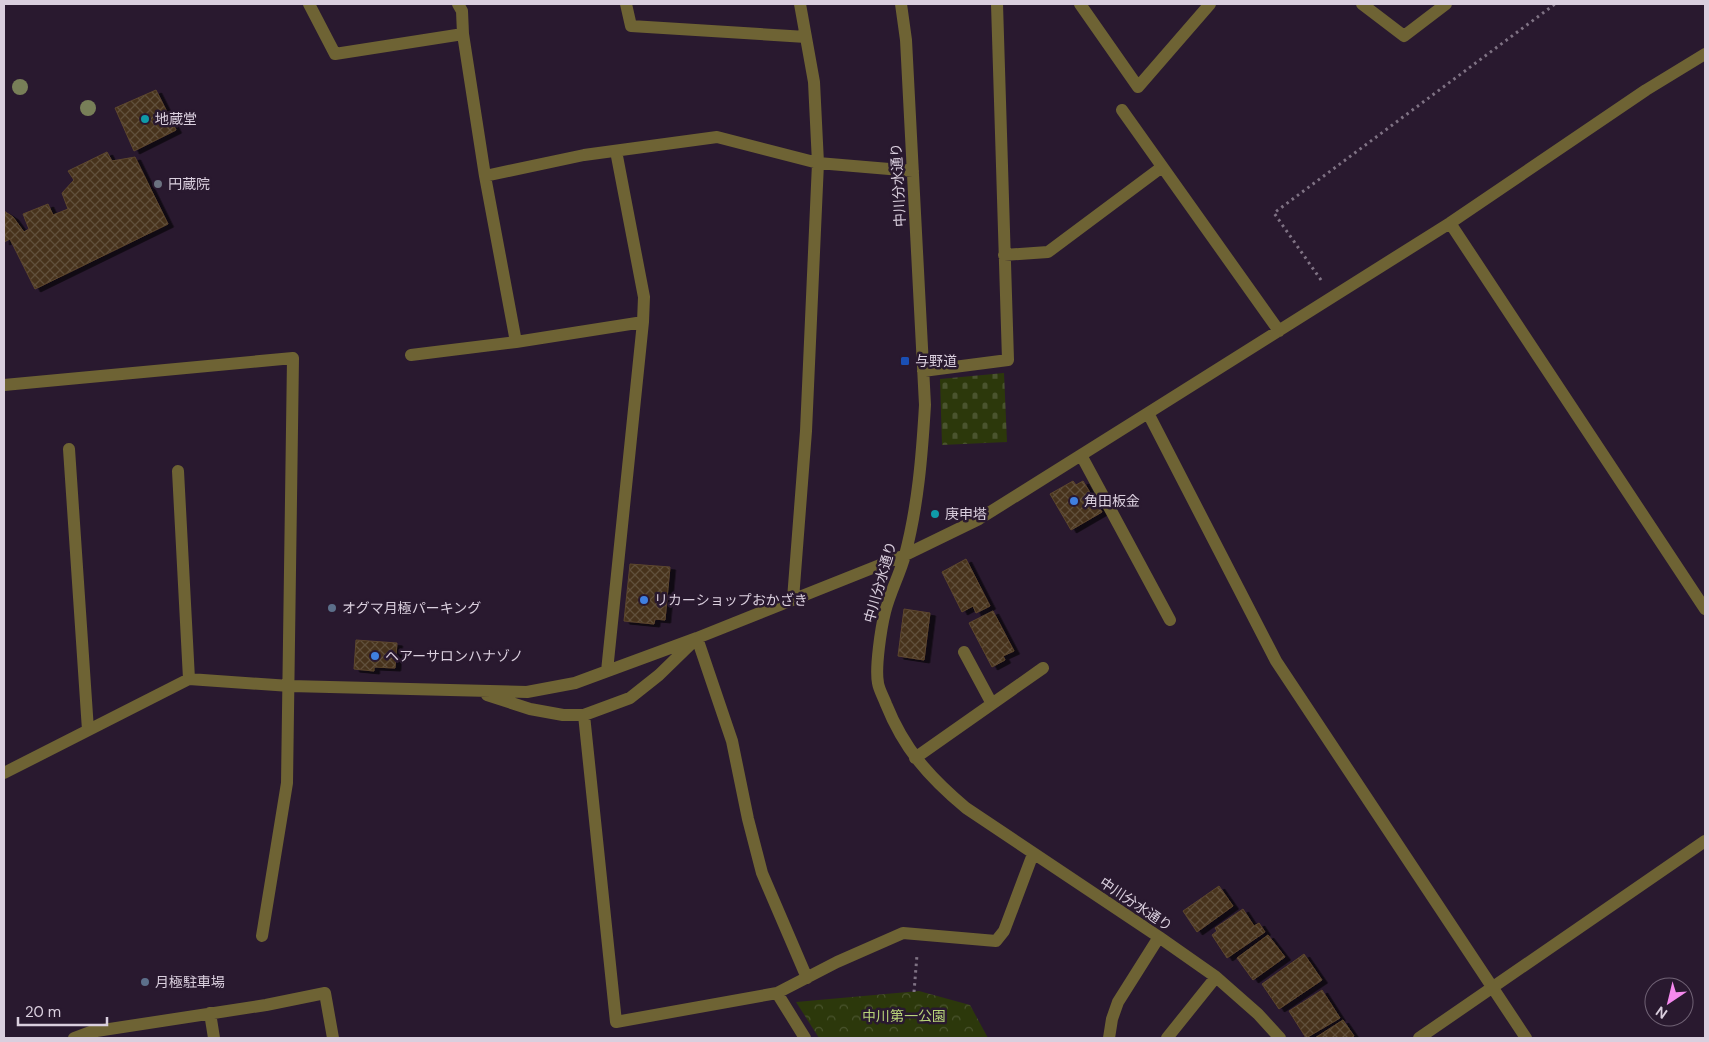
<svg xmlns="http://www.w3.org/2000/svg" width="1709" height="1042" font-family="'DM Sans','Noto Sans JP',sans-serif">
  <defs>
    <pattern id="cemetery-stones" width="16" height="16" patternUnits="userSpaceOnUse" patternTransform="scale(1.25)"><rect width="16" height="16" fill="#2c380b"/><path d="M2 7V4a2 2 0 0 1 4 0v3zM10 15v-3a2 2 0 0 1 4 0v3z" fill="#4a542e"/></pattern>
    <pattern id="park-crowns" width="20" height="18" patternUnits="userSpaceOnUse" patternTransform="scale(1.25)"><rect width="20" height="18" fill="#2c380b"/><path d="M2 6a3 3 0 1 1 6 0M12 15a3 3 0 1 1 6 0" fill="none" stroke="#4a542e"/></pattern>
    <pattern id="building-cross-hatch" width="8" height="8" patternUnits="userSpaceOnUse" patternTransform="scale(1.25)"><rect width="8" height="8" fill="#47331b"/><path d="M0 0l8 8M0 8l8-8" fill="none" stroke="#61503c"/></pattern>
    <filter id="shadow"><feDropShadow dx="5.5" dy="3" stdDeviation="0" flood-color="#0009"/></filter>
  </defs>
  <rect width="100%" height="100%" fill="#29192f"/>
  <!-- cemetery -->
  <path fill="url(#cemetery-stones)" d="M1004,373L1007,442L942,445L940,379Z"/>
  <!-- park -->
  <path fill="url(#park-crowns)" d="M919,991L970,1005L988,1038H819L796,1002Z"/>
  <!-- building -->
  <path fill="url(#building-cross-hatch)" stroke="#5c462e" filter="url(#shadow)" d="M156,90L176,130L134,151L115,108Z
    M107,152L112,161L135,157L168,224L35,289L10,239L4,242V211L13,217L24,232L29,229L23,214L48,204L53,215L68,209L62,193L74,180L68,171Z
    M1073,481L1076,485L1083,481L1102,512L1071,530L1050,494Z
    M966,559L990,606L976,613L973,606L962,612L942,572Z
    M630,564L670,567L665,620L655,619L654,624L624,621Z
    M904,609L930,613L924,660L898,656Z
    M993,611L1014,651L1003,656L1005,660L992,667L969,623Z
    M356,640L397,643L395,668L374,667V671L354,669Z
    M1219,886L1233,906L1197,932L1183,911Z
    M1243,909L1254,926L1259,923L1265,932L1227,958L1212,935L1217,931L1215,928Z
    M1268,935L1285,957L1253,980L1237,958Z
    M1304,954L1322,980L1279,1009L1262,984Z
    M1322,990L1340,1018L1306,1038L1289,1011Z
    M1343,1020L1354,1036L1351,1038H1315Z"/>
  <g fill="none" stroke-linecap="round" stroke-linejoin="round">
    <!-- path -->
    <path stroke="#7f7284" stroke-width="3" stroke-dasharray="2.5 4" stroke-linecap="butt" d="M1321,280L1274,213L1555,4
      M914,992L917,955"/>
    <!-- minor -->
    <path stroke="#6e6334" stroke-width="12" d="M309,4L335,54L463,34L485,176L516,342
      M458,4L462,11L463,34
      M626,4L631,26L806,37
      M901,4L906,40L925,405C922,455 918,506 905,555C900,574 890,592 885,612C881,628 875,668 878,683C879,690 884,698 886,704C904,749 929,777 966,808L1159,937L1216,977L1258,1014L1280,1038
      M1080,4L1138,87L1210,4
      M1362,4L1404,36L1446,4
      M1122,110L1279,331
      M616,151L644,297L643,322
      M485,176L584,155L717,137L818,163L913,171
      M1450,223L1705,609
      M1004,255L1048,252L1162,167
      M411,355L516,342L643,322L607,671
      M923,371L1008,360L997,4
      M4,385L293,358L287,783L262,936
      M1148,413L1276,661L1526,1038
      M69,449L88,730
      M1081,455L1170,620
      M178,471L189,679
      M793,599L806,431L818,163L814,82L800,4
      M964,652L992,704
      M487,695L530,709L563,715H584L630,698L659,675L697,638L732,741L748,819L762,873L807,978
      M584,715L616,1022L777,993L837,962L903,933L996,941L1004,931L1033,854
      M915,758L1043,668
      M4,773L189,679L290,686L527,692L575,683L697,638L905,555L979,519L1148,413L1450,223L1646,90L1705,54
      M777,993L805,1038
      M210,1013L214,1038
      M74,1038L90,1032L266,1005L325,993L333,1038
      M1109,1038L1112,1019L1118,1002L1159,937
      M1167,1038L1216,977
      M1419,1038L1705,841"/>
  </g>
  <!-- trees -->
  <g fill="#787f58">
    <circle cx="20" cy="87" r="8"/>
    <circle cx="88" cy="108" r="8"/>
  </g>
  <!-- markers -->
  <g fill="#0f9aa8" stroke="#29192f" stroke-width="2">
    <circle cx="145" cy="119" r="5"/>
    <circle cx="935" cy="514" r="5"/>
  </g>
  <circle fill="#6b7280" stroke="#29192f" stroke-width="2" cx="158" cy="184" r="5"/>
  <rect fill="#1a4fb4" stroke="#29192f" stroke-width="2" x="900" y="356" width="10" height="10" rx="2.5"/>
  <g fill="#3f7fe0" stroke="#29192f" stroke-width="2">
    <circle cx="1074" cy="501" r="5"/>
    <circle cx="644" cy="600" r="5"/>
    <circle cx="375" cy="656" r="5"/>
  </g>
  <g fill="#5c6f8a" stroke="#29192f" stroke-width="2">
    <circle cx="332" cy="608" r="5"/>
    <circle cx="145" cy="982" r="5"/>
  </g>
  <g text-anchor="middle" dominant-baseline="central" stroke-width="5" stroke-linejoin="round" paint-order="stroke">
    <!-- poi labels -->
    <g font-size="14" fill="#dacfde" stroke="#29192f" text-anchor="start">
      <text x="155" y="119">地蔵堂</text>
      <text x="168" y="184">円蔵院</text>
      <text x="915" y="361">与野道</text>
      <text x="1084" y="501">角田板金</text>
      <text x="945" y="514">庚申塔</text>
      <text x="654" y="600">リカーショップおかざき</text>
      <text x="342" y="608">オグマ月極パーキング</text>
      <text x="385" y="656">ヘアーサロンハナゾノ</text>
      <text x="155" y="982">月極駐車場</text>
    </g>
    <!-- street labels -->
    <g font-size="14" fill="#dacfde" stroke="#29192f">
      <text transform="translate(898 185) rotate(-93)">中川分水通り</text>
      <text transform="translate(880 582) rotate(-74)">中川分水通り</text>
      <text transform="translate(1136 904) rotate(34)">中川分水通り</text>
    </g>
    <!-- park labels -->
    <g font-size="14" fill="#b8d379" stroke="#29192f">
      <text x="904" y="1016">中川第一公園</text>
    </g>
  </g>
  <!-- border -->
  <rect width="1709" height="1042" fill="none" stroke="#dacfde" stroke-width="10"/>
  <!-- north arrow -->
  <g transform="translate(1669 1002) rotate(215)"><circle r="24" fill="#29192f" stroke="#706275"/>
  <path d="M0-4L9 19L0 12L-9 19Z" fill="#f589ee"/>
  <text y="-8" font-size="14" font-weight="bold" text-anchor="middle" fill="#dacfde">N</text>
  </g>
  <!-- scale -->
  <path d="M18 1017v8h89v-8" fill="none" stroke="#dacfde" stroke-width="2.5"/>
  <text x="25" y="1017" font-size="15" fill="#dacfde" stroke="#29192f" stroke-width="4" paint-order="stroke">20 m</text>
</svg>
